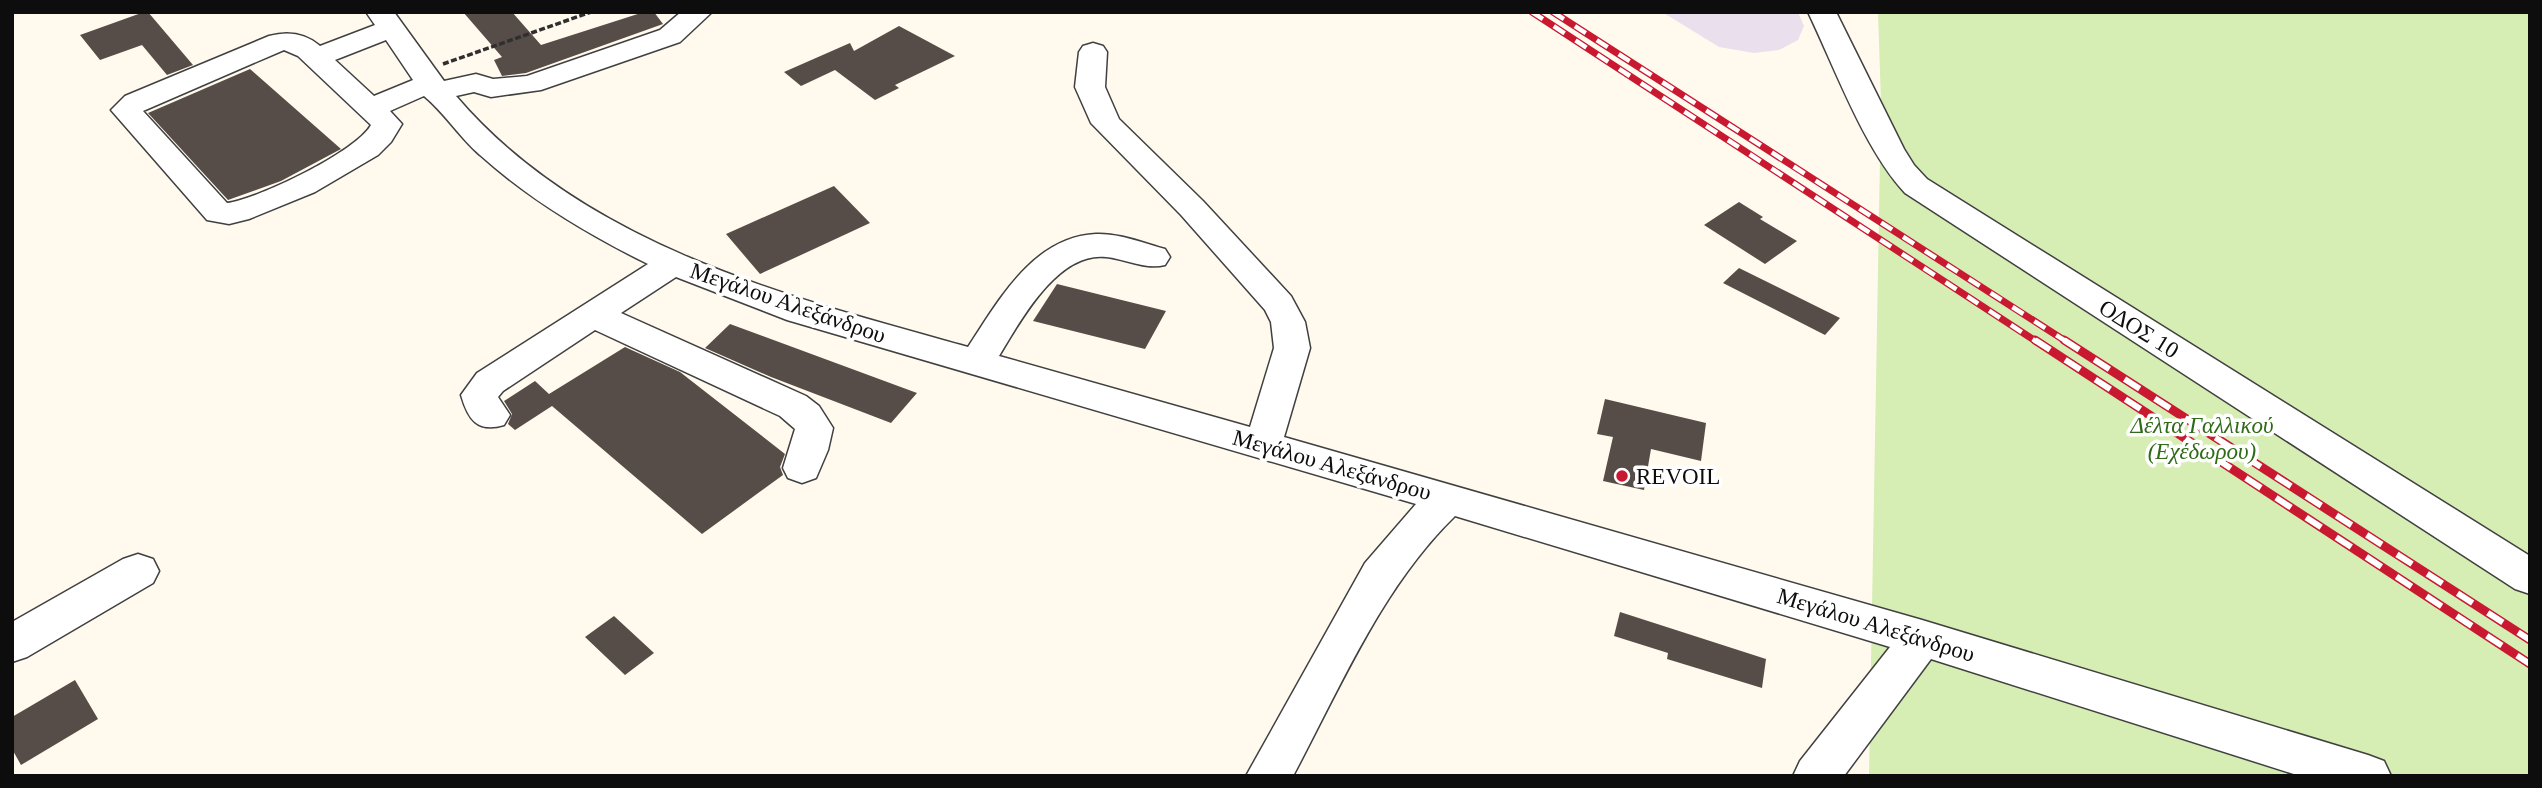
<svg xmlns="http://www.w3.org/2000/svg" width="2542" height="788" font-family="'Times New Roman',serif">
  <rect width="100%" height="100%" fill="#fffaed"/>
  <!-- industrial -->
  <path fill="#eae0ed" d="M1662,12H1798L1804,26L1798,40L1779,50L1754,53L1719,47Z"/>
  <!-- green -->
  <path fill="#d6edb3" d="M1878,12H2530V776H1869L1881,102Z"/>
  <!-- building -->
  <path fill="#574d48" d="M144,12H148L193,65L167,75L142,45L100,60L80,35Z
    M463,12H512L541,45L644,12H654L663,24L526,73L502,76L494,60L502,57Z
    M899,26L955,56L895,85L899,88L875,100L835,70L801,86L784,72L850,43L854,51Z
    M250,69L341,149L281,181L228,200L148,113Z
    M834,186L870,223L760,274L726,234Z
    M1739,202L1763,217L1760,219L1797,241L1765,264L1704,225Z
    M1739,268L1840,318L1825,335L1723,283Z
    M1057,284L1166,311L1145,349L1033,321Z
    M730,324L917,393L891,423L771,377L705,348Z
    M625,347L680,372L785,454L780,467L783,475L702,534L552,406L515,430L508,424L512,414L504,401L535,381L549,394Z
    M1605,399L1706,423L1701,461L1651,449L1644,490L1603,481L1613,437L1597,434Z
    M1620,612L1766,659L1762,688L1667,659L1668,653L1614,636Z
    M614,616L654,653L625,675L585,637Z
    M75,680L98,719L21,765L12,749V717Z"/>
  <g fill="none" stroke-linecap="round" stroke-linejoin="round">
    <defs>
      <path id="minor" d="M366,12H394L444,81L476,74L493,79L527,76L660,30L681,12H712L680,42L541,90L491,97L474,92L456,96C583,245 787,297 968,347C999,300 1033,237 1096,234C1119,233 1143,243 1165,249L1170,257L1165,265C1145,270 1126,259 1106,257C1058,251 1020,321 999,356L1250,427L1274,348L1271,322L1265,310L1181,215L1091,123L1075,87L1079,52L1083,46L1093,43L1103,46L1107,52L1105,87L1119,119L1203,201L1291,296L1305,322L1310,348L1284,437L1922,620L2368,755L2384,761L2391,776H2300L1931,659L1844,776H1793L1800,761L1890,647L1455,516C1382,587 1341,686 1293,776H1246L1365,563L1416,504L787,320L676,277L621,313L806,396L819,406L833,428L828,450L816,478L802,483L788,478L783,468L795,429L780,416L595,330L503,391L498,397L510,415L504,425C477,433 468,419 461,395L477,373L648,264C587,234 530,200 480,155C460,138 443,111 424,96L390,111L402,124L391,142L378,155L315,192L249,219L229,224L207,220L111,110L125,96L269,36C288,31 305,33 320,46L375,25ZM386,40L413,80L374,96L335,60ZM284,50L298,56L371,125C356,152 258,199 227,203L143,111Z
        M1808,12H1836L1904,149L1914,165L1927,179L2530,556V594L2515,589L1905,193C1864,149 1835,68 1808,12Z
        M138,554L153,559L159,571L153,583L27,657L12,662V622L123,559Z"/>
    </defs>
    <!-- minor casing -->
    <use href="#minor" stroke="#404040" stroke-width="3"/>
    <!-- path -->
    <path stroke="#2f2f2f" stroke-width="3.5" stroke-dasharray="6 2.5" stroke-linecap="butt" d="M443,64L591,12"/>
    <!-- minor -->
    <use href="#minor" fill="#fff" fill-rule="evenodd"/>
    <defs>
      <path id="rail-far1" d="M1532,12L2037,342
        M1553,12L2067,342"/>
      <path id="rail" d="M2035,340L2530,664
        M2064,340L2530,640"/>
    </defs>
    <!-- rail-far1 casing -->
    <use href="#rail-far1" stroke="#c91931" stroke-width="7"/>
    <!-- rail casing -->
    <use href="#rail" stroke="#c91931" stroke-width="9"/>
    <!-- rail-far1 -->
    <use href="#rail-far1" stroke="#fff" stroke-width="4.5" stroke-dasharray="13" stroke-linecap="butt"/>
    <!-- rail -->
    <use href="#rail" stroke="#fff" stroke-width="6" stroke-dasharray="18" stroke-linecap="butt"/>
  </g>
  <!-- markers -->
  <circle fill="#c91931" stroke="#fff" stroke-width="2.5" cx="1622" cy="476" r="7"/>
  <g text-anchor="middle" dominant-baseline="central" stroke-width="7" stroke-linejoin="round" paint-order="stroke">
    <!-- street labels -->
    <g font-size="23" fill="#0d0d0d" stroke="#fff">
      <text transform="translate(788 303) rotate(19)">Μεγάλου Αλεξάνδρου</text>
      <text transform="translate(2139 329) rotate(32)">ΟΔΟΣ 10</text>
      <text transform="translate(1332 465) rotate(16)">Μεγάλου Αλεξάνδρου</text>
      <text transform="translate(1876 625) rotate(17)">Μεγάλου Αλεξάνδρου</text>
    </g>
    <!-- park labels -->
    <g font-size="23" font-style="italic" fill="#306a18" stroke="#fff">
      <text x="2202" y="425">Δέλτα Γαλλικού<tspan x="2202" dy="26">(Εχέδωρου)</tspan></text>
    </g>
    <!-- poi labels -->
    <g font-size="23" fill="#0d0d0d" stroke="#fff" text-anchor="start">
      <text x="1636" y="476">REVOIL</text>
    </g>
  </g>
  <!-- border -->
  <rect width="2542" height="788" fill="none" stroke="#0d0d0d" stroke-width="28"/>
</svg>
